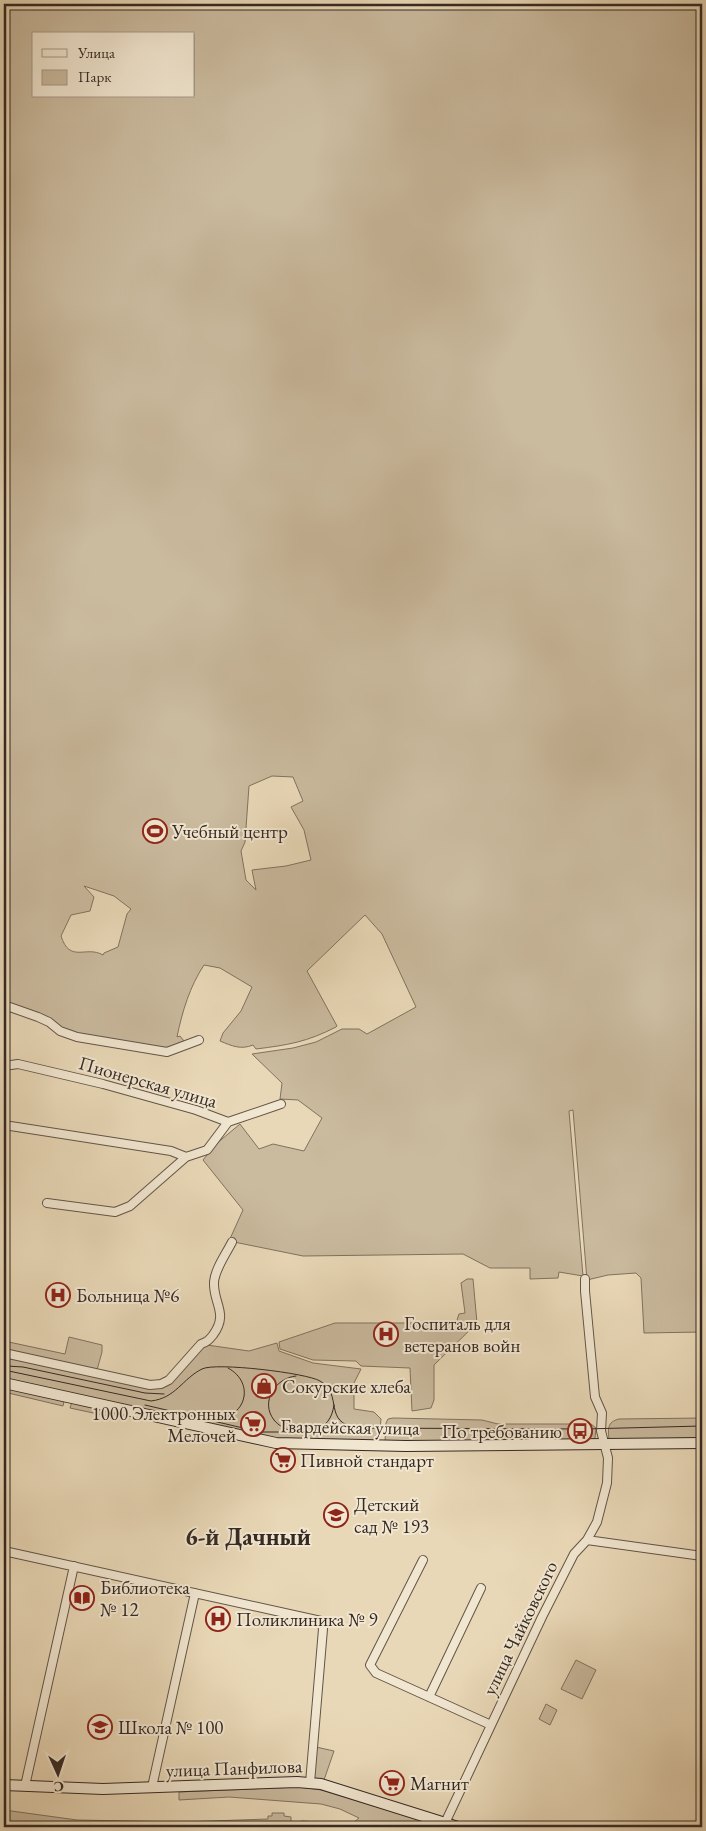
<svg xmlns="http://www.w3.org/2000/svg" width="706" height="1831" font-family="'EB Garamond',serif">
  <rect width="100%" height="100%" fill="#e9d8b7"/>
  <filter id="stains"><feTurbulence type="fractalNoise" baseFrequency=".004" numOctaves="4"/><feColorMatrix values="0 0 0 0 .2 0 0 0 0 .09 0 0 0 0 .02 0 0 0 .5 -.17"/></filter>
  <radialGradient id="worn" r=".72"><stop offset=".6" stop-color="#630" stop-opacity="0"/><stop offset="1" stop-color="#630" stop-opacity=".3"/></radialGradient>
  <!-- green -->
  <path fill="#caba9e" stroke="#807260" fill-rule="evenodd" d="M4,4H702V1332L644,1333L641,1278L636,1273L608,1275L587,1280L573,1110L569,1111L583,1276L559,1272L558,1278L530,1279V1268H490L463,1254L303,1256L229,1241L243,1210L203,1160L216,1144L240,1124L259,1149L273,1144L304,1151L322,1118L298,1100L280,1099L282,1083L252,1054L293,1048L316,1042L342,1029H359L367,1034L416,1007L382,934L365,915L307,971L337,1026L336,1027C307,1042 288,1045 256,1049L253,1045C241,1050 232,1046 220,1041L223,1033L241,1011L252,987L220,968L204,965C190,986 182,1012 177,1037L180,1036L184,1041L182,1044L167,1049L77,1034L4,1002ZM34,34H194V96H34ZM272,776L293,777L303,801L291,807L304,830L311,860L286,866L252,870L256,890L246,880L241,851L245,842L249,786ZM84,886L114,896L131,909L127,914L118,947L104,953L103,955C86,945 70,964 61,936L71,915L90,911L94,897Z
    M467,1279H473L477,1323L434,1365V1400L431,1408L412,1411L410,1368L361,1366L356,1361L313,1360L280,1349L279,1342L335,1323H456L459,1314L465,1313L461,1283Z
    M69,1337L102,1345V1352L97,1370L4,1350V1341L65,1354Z
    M277,1343L279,1351L313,1363L361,1369L354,1383V1409L374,1412L381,1419L379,1441L280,1440L4,1380V1356L159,1387L165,1386L171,1382L203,1347L207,1345L249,1351Z
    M4,1387L64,1401L63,1406L4,1392Z
    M72,1402L124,1413L126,1420L70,1408Z
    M393,1418L482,1420L498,1424H591L596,1428L595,1438L592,1442L385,1441L386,1423L388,1419Z
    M702,1418V1440L609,1439C608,1429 607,1422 619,1419Z
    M576,1660L596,1670L582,1699L561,1689Z
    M546,1704L557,1710L550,1725L539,1719Z
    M316,1747L334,1751L324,1780L315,1779L313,1775Z
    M299,1787L321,1790L443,1827H425L403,1822L401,1827H351L353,1823L359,1818L340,1809L321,1804L229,1797L179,1800V1792Z
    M4,1810L77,1820L182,1822L268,1819V1816H272V1813H284V1816L291,1817V1822L301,1823V1821L319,1822L332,1827H268L267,1824L4,1825Z"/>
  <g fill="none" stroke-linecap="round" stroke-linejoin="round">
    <defs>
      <path id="street" d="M4,1005L38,1017L49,1022L60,1031L77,1037L167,1052L199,1040
        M4,1066L18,1064L103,1084L196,1110L228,1122L281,1104
        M4,1077V1066
        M4,1125L171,1151L186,1157
        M47,1203L115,1212L130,1206L186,1157L207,1150L228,1122
        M4,1353L150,1385L161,1384L169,1380L201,1344C207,1342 209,1340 213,1335C229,1313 213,1304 214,1282C215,1269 226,1254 232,1242
        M587,1540L702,1556
        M4,1551L321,1621L323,1629L310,1783
        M423,1560L370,1665L376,1673L491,1725
        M429,1697L481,1588
        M25,1786L74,1566
        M152,1787L195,1593
        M445,1823L542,1617L574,1554L587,1540L597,1522L607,1483L608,1458L601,1431L602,1413L595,1397L585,1291V1279"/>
      <path id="secondary" d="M4,1383L276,1443L406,1446L702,1443
        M4,1785L103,1789L297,1782L321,1784L458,1827"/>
    </defs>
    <!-- street casing -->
    <use href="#street" stroke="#625548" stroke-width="10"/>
    <!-- secondary casing -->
    <use href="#secondary" stroke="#352923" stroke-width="12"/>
    <!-- street -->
    <use href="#street" stroke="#f1e6d0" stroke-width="8"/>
    <!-- secondary -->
    <use href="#secondary" stroke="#f1e6d0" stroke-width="10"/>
    <!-- tram -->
    <path stroke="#352923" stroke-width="1" d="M7,1366L23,1367L145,1393L164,1394
      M4,1370L151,1401C176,1398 182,1379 202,1369C215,1362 307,1373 320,1381C344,1395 322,1422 357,1428L584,1429L702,1426
      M145,1405L260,1432H355
      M214,1419C246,1419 256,1383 228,1368
      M291,1431C284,1428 279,1426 274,1420C260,1402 275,1378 296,1376
      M314,1431C326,1426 332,1419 334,1405"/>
  </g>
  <!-- icons -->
  <defs>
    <symbol id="stadium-ring" viewBox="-11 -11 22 22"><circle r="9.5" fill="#f1e6d0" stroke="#8f2418" stroke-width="1.5"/><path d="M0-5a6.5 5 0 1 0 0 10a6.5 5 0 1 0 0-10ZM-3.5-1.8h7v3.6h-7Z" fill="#8f2418"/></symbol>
    <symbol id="hospital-ring" viewBox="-11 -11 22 22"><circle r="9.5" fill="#f1e6d0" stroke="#8f2418" stroke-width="1.5"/><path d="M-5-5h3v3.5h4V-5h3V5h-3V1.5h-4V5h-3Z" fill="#8f2418"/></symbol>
    <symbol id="shop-ring" viewBox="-11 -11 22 22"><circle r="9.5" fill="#f1e6d0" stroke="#8f2418" stroke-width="1.5"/><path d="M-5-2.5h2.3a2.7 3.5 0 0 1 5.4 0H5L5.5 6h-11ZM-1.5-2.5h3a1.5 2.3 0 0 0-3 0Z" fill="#8f2418"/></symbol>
    <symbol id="supermarket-ring" viewBox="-11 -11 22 22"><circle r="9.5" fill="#f1e6d0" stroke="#8f2418" stroke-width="1.5"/><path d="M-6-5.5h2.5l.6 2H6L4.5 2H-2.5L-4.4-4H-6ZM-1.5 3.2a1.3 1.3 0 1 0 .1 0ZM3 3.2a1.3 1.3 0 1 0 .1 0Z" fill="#8f2418"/></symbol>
    <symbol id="bus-ring" viewBox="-11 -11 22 22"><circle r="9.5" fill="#f1e6d0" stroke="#8f2418" stroke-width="1.5"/><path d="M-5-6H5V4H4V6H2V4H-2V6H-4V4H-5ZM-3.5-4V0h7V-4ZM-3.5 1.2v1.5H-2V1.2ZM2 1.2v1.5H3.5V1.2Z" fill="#8f2418"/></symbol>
    <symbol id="school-ring" viewBox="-11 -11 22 22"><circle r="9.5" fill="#f1e6d0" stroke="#8f2418" stroke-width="1.5"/><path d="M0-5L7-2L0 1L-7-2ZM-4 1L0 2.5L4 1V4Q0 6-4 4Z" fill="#8f2418"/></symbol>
    <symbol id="library-ring" viewBox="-11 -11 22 22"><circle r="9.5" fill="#f1e6d0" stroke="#8f2418" stroke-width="1.5"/><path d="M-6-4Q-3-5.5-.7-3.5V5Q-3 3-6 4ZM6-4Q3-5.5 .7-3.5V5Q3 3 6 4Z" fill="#8f2418"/></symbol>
  </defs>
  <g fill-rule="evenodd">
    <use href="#stadium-ring" x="141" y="817" width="28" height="28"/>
    <use href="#hospital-ring" x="44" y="1281" width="28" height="28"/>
    <use href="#hospital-ring" x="372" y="1320" width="28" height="28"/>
    <use href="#shop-ring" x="250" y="1372" width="28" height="28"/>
    <use href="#supermarket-ring" x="239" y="1410" width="28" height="28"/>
    <use href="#bus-ring" x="566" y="1417" width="28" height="28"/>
    <use href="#supermarket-ring" x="269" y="1446" width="28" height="28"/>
    <use href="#school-ring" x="322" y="1501" width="28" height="28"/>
    <use href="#library-ring" x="68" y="1584" width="28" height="28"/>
    <use href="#hospital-ring" x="204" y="1605" width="28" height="28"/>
    <use href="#school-ring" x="86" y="1713" width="28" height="28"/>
    <use href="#supermarket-ring" x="378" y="1769" width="28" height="28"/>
  </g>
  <g text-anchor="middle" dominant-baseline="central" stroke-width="4" stroke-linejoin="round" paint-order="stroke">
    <!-- poi labels -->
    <g font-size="19" fill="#352923" stroke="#f1e6d0" text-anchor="start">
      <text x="172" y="831">Учебный центр</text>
      <text x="76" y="1295">Больница №6</text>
      <text x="404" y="1323">Госпиталь для<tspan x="404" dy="22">ветеранов войн</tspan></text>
      <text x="282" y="1386">Сокурские хлеба</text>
      <text x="236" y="1413" text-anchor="end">1000 Электронных<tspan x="236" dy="22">Мелочей</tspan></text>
      <text x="562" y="1431" text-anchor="end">По требованию</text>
      <text x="300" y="1460">Пивной стандарт</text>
      <text x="354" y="1504">Детский<tspan x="354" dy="22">сад № 193</tspan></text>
      <text x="100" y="1587">Библиотека<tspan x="100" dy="22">№ 12</tspan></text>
      <text x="236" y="1619">Поликлиника № 9</text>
      <text x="118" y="1727">Школа № 100</text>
      <text x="410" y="1783">Магнит</text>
    </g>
    <!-- street labels -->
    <g font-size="19" fill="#352923" stroke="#f1e6d0">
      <text transform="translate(148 1082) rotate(16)">Пионерская улица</text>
      <text transform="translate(350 1427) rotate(1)">Гвардейская улица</text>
      <text transform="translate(520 1628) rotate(-64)">улица Чайковского</text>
      <text transform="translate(234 1768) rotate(-2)">улица Панфилова</text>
    </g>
    <!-- district labels -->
    <g font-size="24" font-weight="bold" fill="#352923" stroke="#f1e6d0">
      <text x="248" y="1536">6-й Дачный</text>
    </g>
  </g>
  <!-- margin -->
  <rect width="706" height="1831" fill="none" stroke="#e9d8b7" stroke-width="20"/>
  <rect x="5" y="5" width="696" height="1821" fill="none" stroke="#352923" stroke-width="2.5"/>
  <rect x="10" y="10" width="686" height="1811" fill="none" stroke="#352923"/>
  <!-- legend -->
  <rect x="32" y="32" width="162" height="65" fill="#f1e6d0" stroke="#a69a8b"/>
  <rect x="42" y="49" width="25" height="8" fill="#f1e6d0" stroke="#a69a8b"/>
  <text x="78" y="58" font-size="15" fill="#352923">Улица</text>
  <rect x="42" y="70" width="25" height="15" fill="#caba9e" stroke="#a69a8b"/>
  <text x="78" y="82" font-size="15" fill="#352923">Парк</text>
  <!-- north arrow -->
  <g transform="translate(58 1774) rotate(177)" stroke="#f1e6d0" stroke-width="4" paint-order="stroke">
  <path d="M0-4L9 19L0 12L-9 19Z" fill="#352923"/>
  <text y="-8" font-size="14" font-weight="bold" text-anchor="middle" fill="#352923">С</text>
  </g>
  <rect width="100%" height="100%" filter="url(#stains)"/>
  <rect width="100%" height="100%" fill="url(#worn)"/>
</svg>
